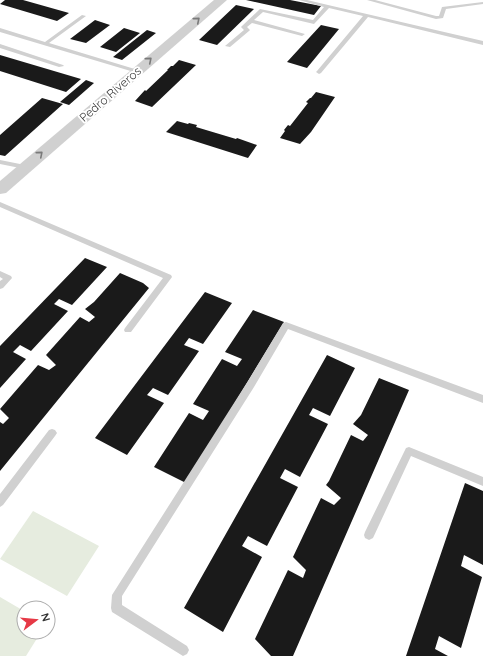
<svg xmlns="http://www.w3.org/2000/svg" width="483" height="656" font-family="Quicksand,sans-serif">
  <rect width="100%" height="100%" fill="#fff"/>
  <!-- green -->
  <path fill="#e6ecdf" d="M33,511L99,546L67,596L0,559Z
    M0,597L24,611V632H41L26,656H0Z"/>
  <!-- building -->
  <path fill="#1a1a1a" d="M5,0H23L69,13L57,21L0,4Z
    M246,0H290L321,6L314,15Z
    M236,5L254,9L217,45L199,40Z
    M95,20L110,25L86,43L70,39Z
    M321,25L339,29L307,68L287,62Z
    M124,28L140,33L116,52L100,47Z
    M147,30L156,33L122,60L113,57Z
    M0,55L81,79L66,92L0,71Z
    M179,60L196,65L152,107L135,101L145,90L146,91L168,70H167L171,66H173Z
    M86,80L94,83L69,105L60,102Z
    M316,92L335,97L311,132L300,144L280,138L285,131L284,130L288,125L290,126L308,103L306,102L310,98H311Z
    M42,98L63,104L5,156L0,155V135Z
    M177,121L188,124L189,123L197,125L196,127L236,139L237,138L257,145L248,158L166,132Z
    M85,258L107,267L72,305L59,299L54,304L68,311L31,351L20,345L13,352L26,359L0,388V346Z
    M120,273L143,283L149,288L0,471V422L3,424L9,418L0,409L38,365L49,370L56,365L46,355L80,317L89,322L95,317L85,309L94,302Z
    M205,292L232,303L203,344L189,338L184,345L199,351L168,395L153,388L147,395L164,403L127,455L95,438Z
    M253,310L284,322L186,483L154,467L189,413L203,420L209,411L193,404L222,359L237,366L242,359L225,352Z
    M327,355L355,368L330,416L313,408L309,415L328,424L300,477L285,469L280,478L298,487L267,546L248,536L242,546L262,557L223,632L184,608Z
    M379,378L409,390L293,656H271L255,639L288,570L303,578L306,570L293,557L321,498L334,505L341,498L326,485L329,481L351,435L363,441L368,435L353,424L361,415Z
    M465,483L483,491V565L464,555L461,566L482,577L461,648L439,636L435,649L448,656H406Z"/>
  <g fill="none" stroke-linecap="round" stroke-linejoin="round">
    <!-- service -->
    <path fill="#d0d0d0" fill-rule="evenodd" d="M299,0H307L328,5L483,41V45L368,17L321,73L319,74L316,72L317,71L363,16L329,8L314,24L263,12L254,20L305,34L302,36L252,23L247,27L250,30L249,31L230,47L225,46L244,30L241,27L242,26L260,9L313,20L324,7Z
      M367,0H375L436,16H439L442,7L483,2V4L446,9L443,18L436,19Z
      M82,15L86,16L49,43L138,70V72H134L0,32V28L45,42Z
      M0,44L63,65L64,66L59,67L0,48Z
      M0,160L25,165L28,167L25,169L0,164Z
      M0,202L171,275L172,277L131,332H125L124,330L125,328L163,278L0,207Z
      M0,271L11,276L12,278L3,288L0,289V281L3,279L0,277Z
      M286,322L483,395V403L288,329L254,387L122,596V605L187,646L189,650L187,654L183,656L112,612L111,608L112,595L248,381L283,323Z
      M52,429L55,430L57,433L55,436L3,505L0,507V494L49,430Z
      M409,447L483,477V486L411,456L373,538L369,540L365,538L364,535L365,532L406,448Z"/>
    <!-- tertiary -->
    <path fill="#d0d0d0" fill-rule="evenodd" d="M214,0H227L6,193L0,194V181Z"/>
  </g>
  <!-- one-way arrows -->
  <defs><path id="oneway-chevron" d="M-2-3.5L2.5 0L-2 3.5" fill="none" stroke-width="1.6" stroke-linecap="round" stroke-linejoin="round"/></defs>
  <g stroke="#7a7a7a">
    <use href="#oneway-chevron" transform="translate(197 20) rotate(-40)"/>
    <use href="#oneway-chevron" transform="translate(149 60) rotate(-40)"/>
    <use href="#oneway-chevron" transform="translate(40 154) rotate(-41)"/>
  </g>
  <g text-anchor="middle" dominant-baseline="central" stroke-width="4" stroke-linejoin="round" paint-order="stroke">
    <!-- far-street labels -->
    <g font-size="12" fill="#333" stroke="#fff">
      <text transform="translate(110 94) rotate(-41)">Pedro Riveros</text>
    </g>
  </g>
  <!-- north arrow -->
  <g transform="translate(36 620) rotate(74)"><circle r="19" fill="#ffffff" stroke="#adadad"/>
  <path d="M0-3L7 15L0 10L-7 15Z" fill="#e63946"/>
  <text y="-6" font-size="11" font-weight="bold" text-anchor="middle" fill="#333333">N</text>
  </g>
</svg>
